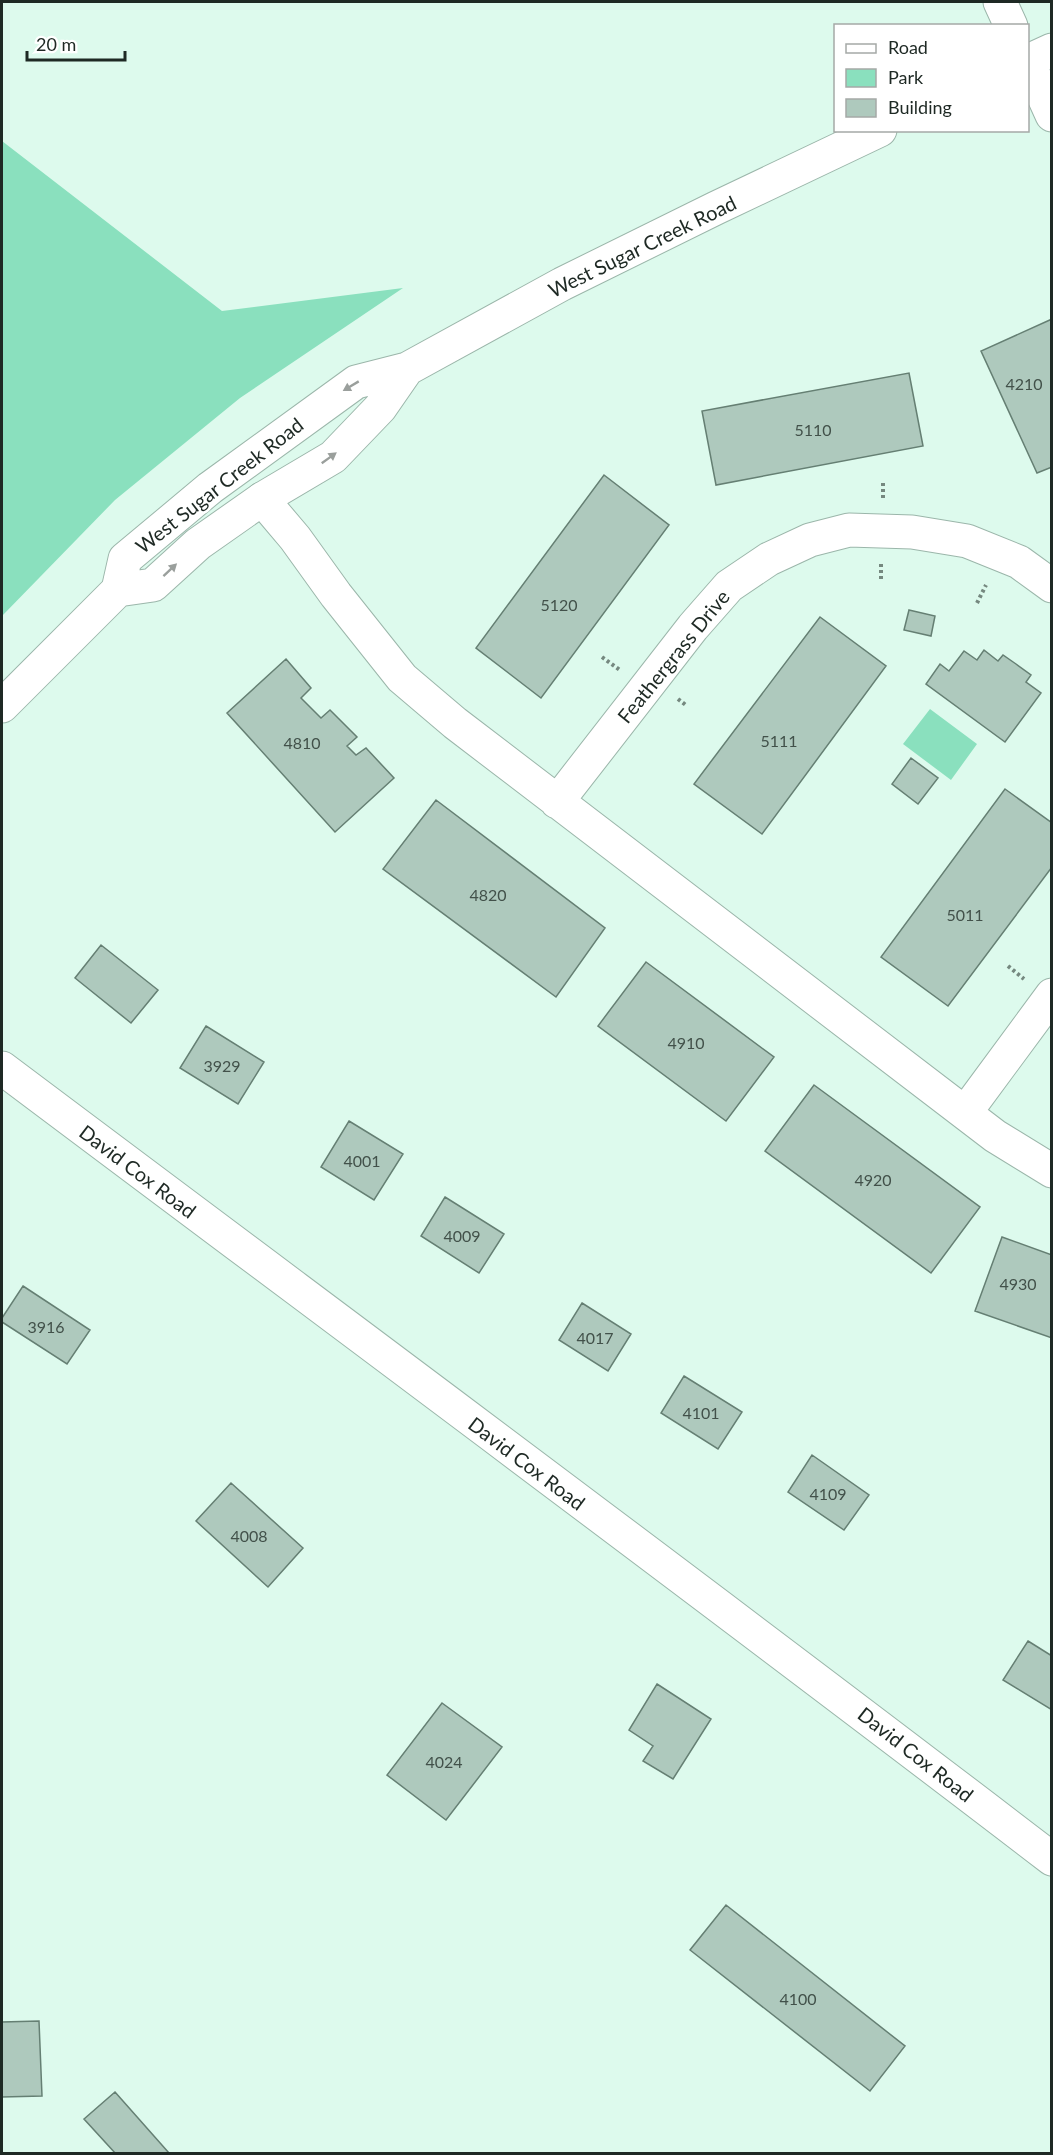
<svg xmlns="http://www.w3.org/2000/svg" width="1053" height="2155" font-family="Lato,sans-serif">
  <rect width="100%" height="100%" fill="#ddfaed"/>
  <!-- green -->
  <path fill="#8ae0be" d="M2,141L222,311L403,288L240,398L115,500L2,616Z
    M930,709L977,744L951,780L903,744Z"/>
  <!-- building -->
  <path fill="#aec9bd" stroke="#657f73" stroke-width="1.5" d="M1052,319V467L1037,473L981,351Z
    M909,373L923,446L716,485L702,411Z
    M604,475L669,525L541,698L476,648Z
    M909,610L935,616L931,636L904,630Z
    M820,617L886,666L762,834L694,784Z
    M984,650L998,661L1003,655L1016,664L1031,675L1026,682L1041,693L1005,742L926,684L940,664L949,671L964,651L977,660Z
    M286,659L311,688L301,698L321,718L330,710L357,737L347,746L356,755L366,748L394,778L335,832L227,713Z
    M911,758L938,778L918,804L892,784Z
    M1005,789L1052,823V867L948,1006L881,957Z
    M436,800L605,928L556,997L383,869Z
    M101,945L158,990L131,1023L75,978Z
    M646,962L774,1057L726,1121L598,1026Z
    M206,1026L264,1062L238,1104L180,1068Z
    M814,1085L980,1207L931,1273L765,1151Z
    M349,1121L403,1154L374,1200L321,1167Z
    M445,1197L504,1234L479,1273L421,1236Z
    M1002,1237L1052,1255V1338L975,1311Z
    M23,1286L90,1330L67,1364L2,1322V1318Z
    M582,1303L631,1334L608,1371L559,1340Z
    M684,1376L742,1412L718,1449L661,1413Z
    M812,1455L869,1495L844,1530L788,1492Z
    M231,1483L303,1548L268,1587L196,1521Z
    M1028,1641L1052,1656V1710L1003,1680Z
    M657,1684L711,1719L673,1779L643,1761L653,1746L629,1730Z
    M442,1703L502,1747L446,1820L387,1775Z
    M726,1905L905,2046L870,2091L690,1950Z
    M39,2021L42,2096L2,2097V2022Z
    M115,2092L169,2153L167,2154H116L84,2119Z"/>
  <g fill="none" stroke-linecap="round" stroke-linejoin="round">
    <defs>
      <path id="minor" d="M1000,2L1011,26
        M1028,62L1052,115
        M262,499L295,538L336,595L402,678L455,723L995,1136L1052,1171
        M557,802L693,627L729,586L769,559L810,540L849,530L912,532L967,541L1019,562L1052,586
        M965,1113L1052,995"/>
      <path id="major" d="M1028,61L1052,50
        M118,590L153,585L198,544L262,499L333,457L380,408L407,369
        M2,706L118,590L125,559L210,488L356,382L407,369L562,284L716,208L880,130
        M2,1068C352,1331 704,1592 1052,1859"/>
    </defs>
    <!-- minor casing -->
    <use href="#minor" stroke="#9bb6aa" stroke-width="35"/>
    <!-- major casing -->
    <use href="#major" stroke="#9bb6aa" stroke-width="35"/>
    <!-- path -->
    <path stroke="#75887f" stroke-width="4" stroke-dasharray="3 3" stroke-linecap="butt" d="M883,498V482
      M881,579V562
      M977,603L986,585
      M602,657L620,670
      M678,699L687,706
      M1008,966L1024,979"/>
    <!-- minor -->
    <use href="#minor" stroke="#fff" stroke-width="33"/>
    <!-- major -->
    <use href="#major" stroke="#fff" stroke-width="33"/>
  </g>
  <!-- one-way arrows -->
  <defs><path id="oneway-solid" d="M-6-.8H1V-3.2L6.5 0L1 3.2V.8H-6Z" transform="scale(1.5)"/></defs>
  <g fill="#9a9f9c">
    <use href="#oneway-solid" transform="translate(351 386) rotate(149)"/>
    <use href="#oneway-solid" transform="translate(329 458) rotate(-36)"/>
    <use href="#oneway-solid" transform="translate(170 570) rotate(-43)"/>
  </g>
  <g text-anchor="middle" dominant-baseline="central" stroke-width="5" stroke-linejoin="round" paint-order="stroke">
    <!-- number labels -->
    <g font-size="16" fill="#42514a">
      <text x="1024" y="383">4210</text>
      <text x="813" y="429">5110</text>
      <text x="559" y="604">5120</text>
      <text x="779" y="740">5111</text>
      <text x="302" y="742">4810</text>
      <text x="488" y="894">4820</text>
      <text x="965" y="914">5011</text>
      <text x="686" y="1042">4910</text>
      <text x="222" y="1065">3929</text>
      <text x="362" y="1160">4001</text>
      <text x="873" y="1179">4920</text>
      <text x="462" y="1235">4009</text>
      <text x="1018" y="1283">4930</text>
      <text x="46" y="1326">3916</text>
      <text x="595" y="1337">4017</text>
      <text x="701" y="1412">4101</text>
      <text x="828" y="1493">4109</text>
      <text x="249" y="1535">4008</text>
      <text x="444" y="1761">4024</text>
      <text x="798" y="1998">4100</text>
    </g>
    <!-- street labels -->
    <g font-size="20" fill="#1e2924" stroke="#fff">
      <text transform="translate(642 246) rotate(-26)">West Sugar Creek Road</text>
      <text transform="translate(219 485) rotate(-38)">West Sugar Creek Road</text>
      <text transform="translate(673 656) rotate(-51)">Feathergrass Drive</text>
      <text transform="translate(138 1171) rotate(37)">David Cox Road</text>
      <text transform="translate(527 1463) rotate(37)">David Cox Road</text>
      <text transform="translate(916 1754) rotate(38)">David Cox Road</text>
    </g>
  </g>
  <!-- border -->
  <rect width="1053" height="2155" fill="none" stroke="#1e2924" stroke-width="6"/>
  <!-- legend -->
  <rect x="834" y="24" width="195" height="108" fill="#ffffff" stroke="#a5a9a7" stroke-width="1.5"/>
  <rect x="846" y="44" width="30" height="9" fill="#ffffff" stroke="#a5a9a7" stroke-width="1.5"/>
  <text x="888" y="54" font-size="18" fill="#1e2924">Road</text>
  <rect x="846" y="69" width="30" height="18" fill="#8ae0be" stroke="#a5a9a7" stroke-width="1.5"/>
  <text x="888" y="84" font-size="18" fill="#1e2924">Park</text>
  <rect x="846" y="99" width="30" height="18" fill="#aec9bd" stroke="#a5a9a7" stroke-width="1.5"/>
  <text x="888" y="114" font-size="18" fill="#1e2924">Building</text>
  <!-- scale -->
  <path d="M27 51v9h98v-9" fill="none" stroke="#1e2924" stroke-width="3"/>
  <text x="36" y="51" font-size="18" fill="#1e2924" stroke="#ffffff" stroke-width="4.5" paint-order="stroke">20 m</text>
</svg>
